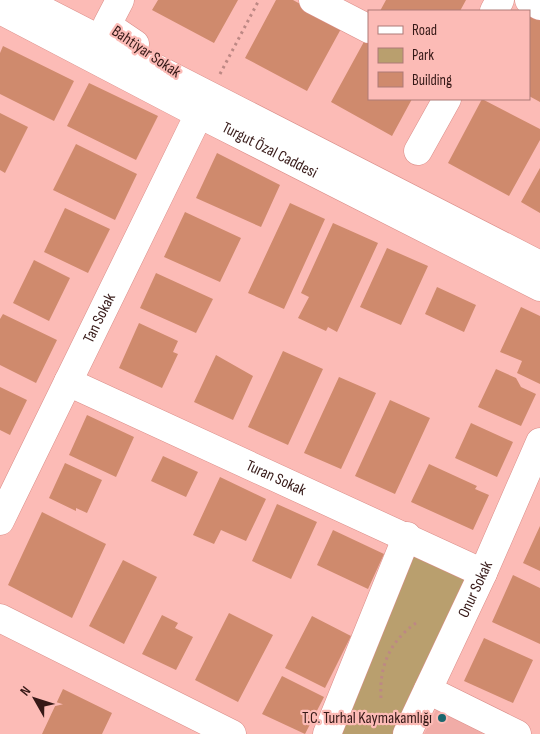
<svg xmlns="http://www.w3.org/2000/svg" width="540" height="734" font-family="'Sofia Sans Condensed',sans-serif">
  <rect width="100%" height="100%" fill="#fcbbb6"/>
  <!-- built -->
  <path fill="#f1aca7" d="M436,710L469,726L486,734H424Z"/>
  <!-- green -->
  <path fill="#b99f6e" d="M407,536L483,573L407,734H327Z"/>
  <!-- building -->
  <path fill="#cf8a6d" d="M158,0H238L214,43L152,10Z
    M276,0H293L342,27L307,91L245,58Z
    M386,0H466L460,11H380Z
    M529,12L540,18V102L529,96Z
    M366,38L369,39V99H412L392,136L331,102Z
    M3,46L74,81L54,121L0,94V53Z
    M89,83L158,116L136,160L67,126Z
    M482,99L540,129V140L509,196L448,163Z
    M0,113L28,127L5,173L0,170Z
    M76,144L137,174L115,220L53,190Z
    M217,153L280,185L261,227L196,198Z
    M540,168V213L521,202Z
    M290,203L325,219L284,309L248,293Z
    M65,208L110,229L88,273L44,252Z
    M185,212L241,238L220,282L164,257Z
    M333,223L378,243L337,332L328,327L326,331L298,318L309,297L301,293Z
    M387,248L428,266L401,325L360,307Z
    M34,260L70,278L49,321L13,303Z
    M156,273L213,299L196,333L140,308Z
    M437,287L476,305L464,332L425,314Z
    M521,307L540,316V384L517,373L522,361L500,352Z
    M3,314L57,340L36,383L0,365V319Z
    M139,323L178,341L173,352L178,354L162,388L119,368Z
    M283,351L323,369L288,445L248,427Z
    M216,355L253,376L233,420L194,402Z
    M496,369L516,378L521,387L536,394L521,426L478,407Z
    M339,377L376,393L341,469L304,453Z
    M0,387L27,400L10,435L0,430Z
    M390,400L430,418L395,494L355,476Z
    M87,415L134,437L116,477L69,455Z
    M471,423L513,442L497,477L455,458Z
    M163,456L198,472L186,497L151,481Z
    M65,463L102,480L87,513L76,508V511L49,498Z
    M429,464L477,486L475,489L489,495L473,530L411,502Z
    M220,477L266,499L246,541L221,530L214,544L193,535Z
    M277,504L317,522L291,579L252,561Z
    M42,512L106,544L72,618L8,585Z
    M540,526V571L523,563Z
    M333,530L384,554L368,589L317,565Z
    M123,560L157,577L124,644L89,626Z
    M513,575L540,588V644L492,622Z
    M229,613L273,635L238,702L195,680Z
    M162,615L178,623L175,628L193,637L176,670L142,654Z
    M312,616L351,636L325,688L285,668Z
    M484,638L533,660L513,703L464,681Z
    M282,676L324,697L305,734L262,714Z
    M63,689L112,713L102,734H42Z"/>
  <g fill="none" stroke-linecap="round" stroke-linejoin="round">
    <defs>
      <g id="minor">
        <path d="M23,0L540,265"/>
        <path d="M120,0L107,25L135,44"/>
        <path d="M313,0L369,29"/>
        <path d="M529,0L540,6"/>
        <path id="s1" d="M0,10L199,114L540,287"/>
        <path d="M494,11L500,0"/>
        <path d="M418,151L447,99"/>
        <path id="s2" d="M68,382L483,573"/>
        <path id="s3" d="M0,521L199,114"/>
        <path d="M0,618L232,734"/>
        <path d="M428,690L517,734"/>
        <path d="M327,734L407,536"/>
        <path id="s4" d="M407,734L483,573L540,442"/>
      </g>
    </defs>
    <!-- minor casing -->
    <use href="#minor" stroke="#da8d88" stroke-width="29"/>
    <!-- path -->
    <path stroke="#bd8884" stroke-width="3" stroke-dasharray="2.5 4" stroke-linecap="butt" d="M220,74L259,0
      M381,698C379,666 390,641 416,623"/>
    <!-- minor -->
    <use href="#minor" stroke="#fff" stroke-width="28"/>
  </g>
  <!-- markers -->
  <circle fill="#1a676e" stroke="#fcbbb6" stroke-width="2" cx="442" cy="718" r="5"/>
  <g text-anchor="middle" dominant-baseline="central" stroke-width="4.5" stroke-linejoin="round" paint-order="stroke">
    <!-- street labels -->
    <g font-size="16" fill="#361917" stroke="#fcbbb6">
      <text transform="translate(146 52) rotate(34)">Bahtiyar Sokak</text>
      <text stroke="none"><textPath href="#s1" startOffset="304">Turgut Özal Caddesi</textPath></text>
      <text stroke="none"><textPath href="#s3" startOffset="226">Tan Sokak</textPath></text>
      <text stroke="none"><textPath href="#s2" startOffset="229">Turan Sokak</textPath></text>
      <text stroke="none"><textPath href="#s4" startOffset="160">Onur Sokak</textPath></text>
    </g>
    <!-- poi labels -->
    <g font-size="16" fill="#361917" stroke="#fcbbb6" text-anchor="end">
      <text x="432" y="718">T.C. Turhal Kaymakamlığı</text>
    </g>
  </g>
  <!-- legend -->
  <rect x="368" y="10" width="162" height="90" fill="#fcbbb6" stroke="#ad7a76"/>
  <rect x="378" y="26" width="25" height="8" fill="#ffffff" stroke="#ad7a76"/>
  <text x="412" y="35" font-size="15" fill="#361917">Road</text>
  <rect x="378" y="48" width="25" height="15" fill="#b99f6e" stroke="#ad7a76"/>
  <text x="412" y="60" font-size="15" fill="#361917">Park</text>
  <rect x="378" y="72" width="25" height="15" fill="#cf8a6d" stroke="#ad7a76"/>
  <text x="412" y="85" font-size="15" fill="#361917">Building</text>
  <!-- north arrow -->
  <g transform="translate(35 699) rotate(309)" stroke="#fcbbb6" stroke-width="4" paint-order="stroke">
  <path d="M0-4L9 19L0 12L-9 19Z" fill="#361917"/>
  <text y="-8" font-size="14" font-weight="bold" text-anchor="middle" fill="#361917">N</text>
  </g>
</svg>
